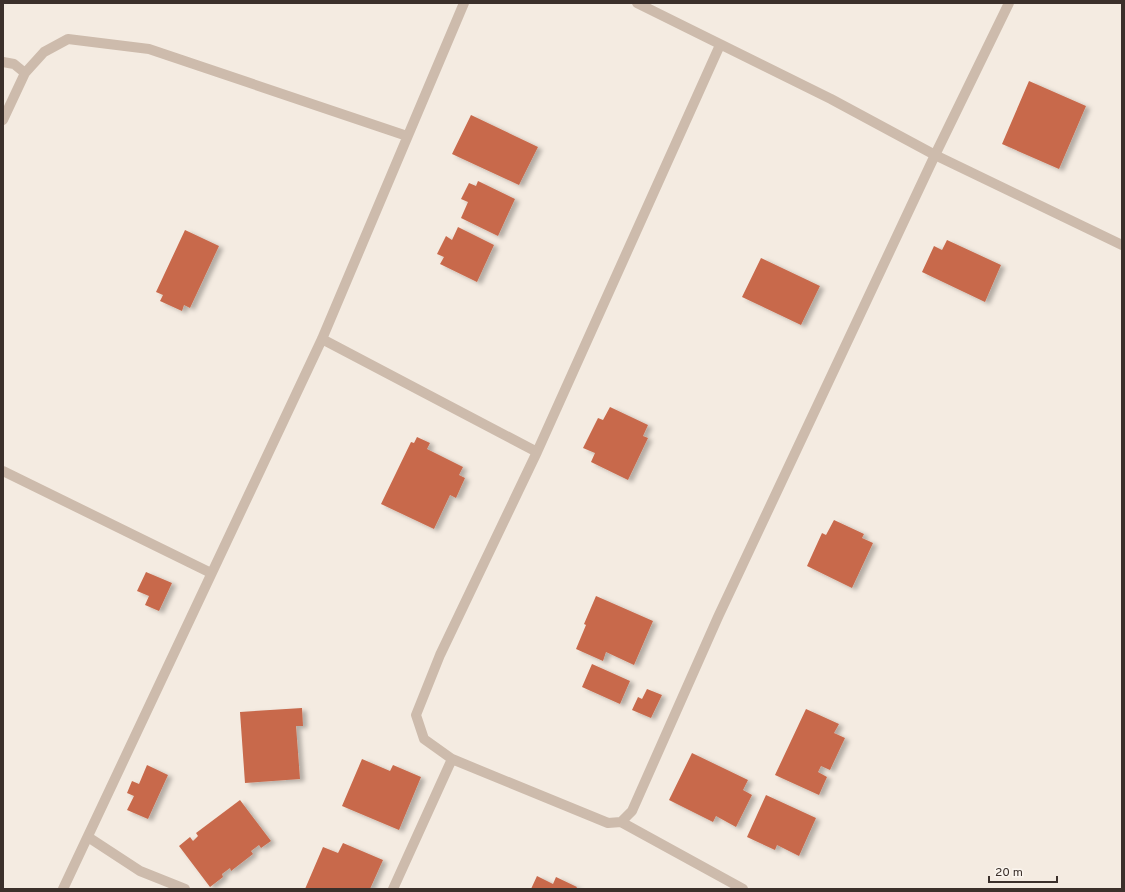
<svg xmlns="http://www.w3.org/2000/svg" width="1125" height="892" font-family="Overpass,sans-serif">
  <defs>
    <filter id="shadow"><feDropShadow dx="4.5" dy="2.5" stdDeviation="2" flood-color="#0004"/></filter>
  </defs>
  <rect width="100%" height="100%" fill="#f4ebe1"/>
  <!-- building -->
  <path fill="#c8694b" filter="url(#shadow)" d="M1029,81L1086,106L1059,169L1002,144Z
    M471,115L538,147L519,185L452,154Z
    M478,181L515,199L498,236L461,218L468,202L461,199L469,183L476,186Z
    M458,227L494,245L477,282L440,264L444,257L437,254L446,236L452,240Z
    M185,230L219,246L190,308L184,305L182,311L160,301L163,295L156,292Z
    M947,240L1001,265L985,302L922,272L934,246L942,250Z
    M761,258L820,286L801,325L742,297Z
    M610,407L648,425L643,436L648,438L628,480L591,462L595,453L583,448L598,418L603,420Z
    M417,437L430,443L427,449L463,467L459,475L465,478L456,498L450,495L434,529L381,504L411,442L414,443Z
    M834,520L864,534L862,538L873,543L852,588L807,566L822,533L826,535Z
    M146,572L172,583L159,611L145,605L149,596L137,591Z
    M596,596L653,621L634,665L606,652L603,661L576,649L586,625L584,624Z
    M592,664L630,681L620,704L582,687Z
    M647,689L662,695L651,718L632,710L638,697L642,699Z
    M302,708L303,726H296L300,779L245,783L240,712Z
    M806,709L839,724L834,733L845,738L830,770L821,766L818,772L827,777L819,795L775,775Z
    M692,753L748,780L743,790L752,795L736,827L716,816L713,822L669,800Z
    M362,759L390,771L393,765L421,777L399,830L342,806Z
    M147,765L168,775L148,819L127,810L134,796L127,793L132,781L139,784Z
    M766,795L816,818L799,856L777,845L775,850L747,837Z
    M240,800L271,841L261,848L259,845L251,851L253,854L231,871L230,868L222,874L223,877L210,887L179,846L190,837L193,841L198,836L196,833Z
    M343,843L383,860L370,889H305L323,847L338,853Z
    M537,876L553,884L556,877L577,887L576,889H531Z"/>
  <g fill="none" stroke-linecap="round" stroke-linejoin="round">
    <!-- minor -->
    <path stroke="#cdbbac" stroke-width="10" d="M637,3L831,99L935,155L1122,245
      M720,45L537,452L440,655L416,715L424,739L452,759L608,823L621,822L632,811L718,617L935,155L1009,3
      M3,62L14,64L25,73
      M3,120L25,73L44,52L68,39L149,49L407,136
      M322,339L537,452
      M3,471L211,573
      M621,822L743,889
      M88,837L140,871L185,889
      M63,889L322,339L464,3
      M393,889L452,759"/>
  </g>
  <!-- border -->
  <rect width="1125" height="892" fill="none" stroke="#3b302b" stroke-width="8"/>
  <!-- scale -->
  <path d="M989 876v6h68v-6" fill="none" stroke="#3b302b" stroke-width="2"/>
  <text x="995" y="876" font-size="12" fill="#3b302b" stroke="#fbf5ee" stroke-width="3" paint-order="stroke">20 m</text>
</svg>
